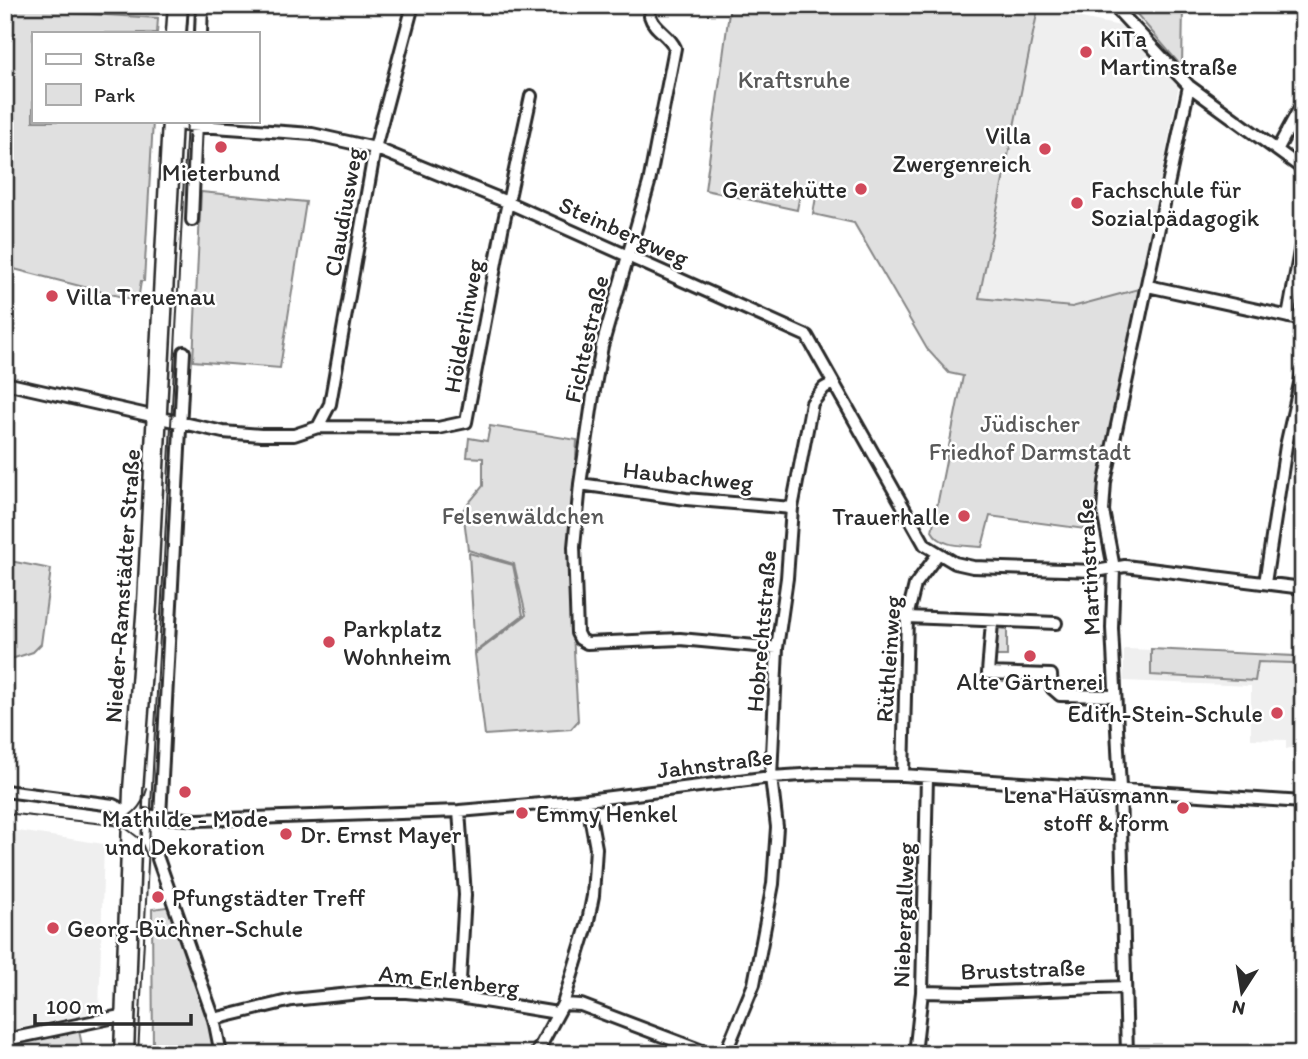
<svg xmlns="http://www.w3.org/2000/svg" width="1308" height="1059" font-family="Itim,sans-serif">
  <rect width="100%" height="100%" fill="#fff"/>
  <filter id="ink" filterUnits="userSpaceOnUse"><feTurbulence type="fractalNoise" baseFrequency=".0143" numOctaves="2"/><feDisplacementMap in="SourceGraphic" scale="14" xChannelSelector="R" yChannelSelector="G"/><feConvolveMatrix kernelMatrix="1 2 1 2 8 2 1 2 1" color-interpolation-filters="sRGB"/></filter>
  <g filter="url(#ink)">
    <!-- built -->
    <path fill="#efefef" d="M73,5H159L158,18L73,13Z
      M1038,9L1125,27L1179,85L1139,289L1072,307L979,298Z
      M1124,649L1303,655V745L1286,749V740L1251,739V686L1124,681Z
      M5,829L104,844L99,1011L5,1031Z"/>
    <!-- green -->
    <path fill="#e0e0e0" stroke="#868686" stroke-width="2" d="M5,5H73V13L158,18L157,33H33V121H153L144,281H141L138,301L14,269L5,296Z
      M730,5H1021L1038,9L979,298L1072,307L1139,289L1092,530L990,516L982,547C964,545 941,548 932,531L963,376L949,373L927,349L854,223L813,214L816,197L800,194L797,210L705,190Z
      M1129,5H1183L1182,67Z
      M201,192L306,202L280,368L193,361Z
      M490,426L577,440L573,512L572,616L578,721L571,729L485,735L475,654L526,615L514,564L468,550L463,510L483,486V458L467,457L469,438L487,441Z
      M469,553L513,565L523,615L475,652Z
      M5,560L51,569L41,644L33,652L5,661Z
      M995,628L1007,629V656H995Z
      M1151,649L1294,656L1293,663L1258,662L1255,681L1151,675Z
      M173,906L209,1020L215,1054H153L152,909Z
      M79,1031L84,1054H5V1046Z"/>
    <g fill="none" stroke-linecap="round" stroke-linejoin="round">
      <defs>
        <path id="street" d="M1113,5L1189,86L1303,169
          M650,16C654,30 669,34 675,48L649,183L602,346L593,396L580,484L574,547L577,633L580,639L587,643L680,639L777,648
          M201,33L202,5
          M172,124L312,134L375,148L507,202L807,336L925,545L955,563L973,567L1096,571L1125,566L1303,588
          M1277,150L1303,102
          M192,220L196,121
          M1148,286L1303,320
          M1288,317L1303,235
          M5,383L223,432L261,435H294L318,427L438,428L466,422L502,230L531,96
          M318,427L330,404L375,148L413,5
          M580,484L686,499L792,508
          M1265,583L1286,446L1303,370
          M907,617L1056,623
          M992,622L988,673L1051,675L1052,688L1060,695L1114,696
          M903,775L907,617L915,585L938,554
          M5,791L113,805L132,814L197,820L459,811L587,800L771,777L818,774L903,775L1303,802
          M459,811L465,895L459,997
          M160,817L184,352
          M158,859L214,1019L221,1054
          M922,992L971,993L1125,987
          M563,1004L581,1005L710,1054
          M214,1019L292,1000L370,992H406L459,997L557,1013
          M5,1040L125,1015
          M536,1054L563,1004L587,926L593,896L596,848L587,800
          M725,1054L754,984L773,884L777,827L771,777L777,648L787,578L792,508L812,403L824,388L833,383
          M915,1054L922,992L927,777
          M1127,1054L1120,789L1112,628L1114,568L1103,511L1105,482L1189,86"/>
        <path id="primary" d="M176,33L178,5
          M124,1054L133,790L147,603L172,121"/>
      </defs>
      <!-- street casing -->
      <use href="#street" stroke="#2b2b2b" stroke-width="16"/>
      <!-- primary casing -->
      <use href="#primary" stroke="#2b2b2b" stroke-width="23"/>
      <!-- street -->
      <use href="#street" stroke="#fff" stroke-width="10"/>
      <!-- primary -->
      <use href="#primary" stroke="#fff" stroke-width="18"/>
      <!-- tram -->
      <path stroke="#2b2b2b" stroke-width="2" d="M187,33L189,5
        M5,813L123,826L140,839L147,856
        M112,823C131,819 142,808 147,789
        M138,1054L187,121"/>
    </g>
  </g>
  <!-- markers -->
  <g fill="#d1495b" stroke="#fff" stroke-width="2.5">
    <circle cx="1086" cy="52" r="7"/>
    <circle cx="221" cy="147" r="7"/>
    <circle cx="1045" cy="149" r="7"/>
    <circle cx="861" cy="189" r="7"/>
    <circle cx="1077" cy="203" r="7"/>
    <circle cx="52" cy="296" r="7"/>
    <circle cx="964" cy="516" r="7"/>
    <circle cx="329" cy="642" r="7"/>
    <circle cx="1030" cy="656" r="7"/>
    <circle cx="1277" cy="713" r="7"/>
    <circle cx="185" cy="792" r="7"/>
    <circle cx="1183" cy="808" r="7"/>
    <circle cx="522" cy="813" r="7"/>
    <circle cx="286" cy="834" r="7"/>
    <circle cx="158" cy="897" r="7"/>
    <circle cx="53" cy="928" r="7"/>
  </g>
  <g text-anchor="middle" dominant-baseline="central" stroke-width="5" stroke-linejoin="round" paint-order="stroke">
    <!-- poi labels -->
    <g font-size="24" fill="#2b2b2b" stroke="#fff" text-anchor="start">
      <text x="1100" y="38">KiTa<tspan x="1100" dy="28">Martinstraße</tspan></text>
      <text x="1031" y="135" text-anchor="end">Villa<tspan x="1031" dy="28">Zwergenreich</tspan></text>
      <text x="221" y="172" text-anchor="middle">Mieterbund</text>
      <text x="847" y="189" text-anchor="end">Gerätehütte</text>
      <text x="1091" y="189">Fachschule für<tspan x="1091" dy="28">Sozialpädagogik</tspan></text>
      <text x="66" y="296">Villa Treuenau</text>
      <text x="950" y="516" text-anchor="end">Trauerhalle</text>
      <text x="343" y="628">Parkplatz<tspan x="343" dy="28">Wohnheim</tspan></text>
      <text x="1030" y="681" text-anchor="middle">Alte Gärtnerei</text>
      <text x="1263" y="713" text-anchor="end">Edith-Stein-Schule</text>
      <text x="1169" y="794" text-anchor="end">Lena Hausmann<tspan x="1169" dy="28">stoff &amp; form</tspan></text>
      <text x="536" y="813">Emmy Henkel</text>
      <text x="185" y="818" text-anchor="middle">Mathilde - Mode<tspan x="185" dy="28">und Dekoration</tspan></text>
      <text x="300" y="834">Dr. Ernst Mayer</text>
      <text x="172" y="897">Pfungstädter Treff</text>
      <text x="67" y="928">Georg-Büchner-Schule</text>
    </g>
    <!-- park labels -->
    <g font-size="24" fill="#585858" stroke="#fff">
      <text x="794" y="79">Kraftsruhe</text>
      <text x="1030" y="423">Jüdischer<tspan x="1030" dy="28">Friedhof Darmstadt</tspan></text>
      <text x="523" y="515">Felsenwäldchen</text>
    </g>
    <!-- street labels -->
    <g font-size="24" fill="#2b2b2b" stroke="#fff">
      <text transform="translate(343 212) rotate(-80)">Claudiusweg</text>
      <text transform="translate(624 231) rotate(24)">Steinbergweg</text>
      <text transform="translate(463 326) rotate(-80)">Hölderlinweg</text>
      <text transform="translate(586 339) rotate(-77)">Fichtestraße</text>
      <text transform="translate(688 476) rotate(6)">Haubachweg</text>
      <text transform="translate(1088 567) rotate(-93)">Martinstraße</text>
      <text transform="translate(122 586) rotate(-86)">Nieder-Ramstädter Straße</text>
      <text transform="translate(761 631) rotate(-85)">Hobrechtstraße</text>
      <text transform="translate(888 659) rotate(-86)">Rüthleinweg</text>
      <text transform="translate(715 763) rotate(-7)">Jahnstraße</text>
      <text transform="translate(903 915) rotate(-88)">Niebergallweg</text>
      <text transform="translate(1023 969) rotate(-2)">Bruststraße</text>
      <text transform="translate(449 980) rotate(6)">Am Erlenberg</text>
    </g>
  </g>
  <!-- margin -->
  <rect width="1308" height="1059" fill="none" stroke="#fff" stroke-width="28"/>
  <rect x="14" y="14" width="1280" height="1031" fill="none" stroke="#2b2b2b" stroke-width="2.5" filter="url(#ink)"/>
  <!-- legend -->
  <rect x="32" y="32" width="228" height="91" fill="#ffffff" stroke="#aaaaaa" stroke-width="2"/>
  <rect x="46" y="54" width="35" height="10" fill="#ffffff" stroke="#aaaaaa" stroke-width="2"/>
  <text x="94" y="66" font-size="21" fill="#2b2b2b">Straße</text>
  <rect x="46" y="84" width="35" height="21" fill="#e0e0e0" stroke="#aaaaaa" stroke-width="2"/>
  <text x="94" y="102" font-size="21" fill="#2b2b2b">Park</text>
  <!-- north arrow -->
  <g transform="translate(1242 992) rotate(192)" stroke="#ffffff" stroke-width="5" paint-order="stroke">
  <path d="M0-5L12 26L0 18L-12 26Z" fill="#2b2b2b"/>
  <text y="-10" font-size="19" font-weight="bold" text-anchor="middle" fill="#2b2b2b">N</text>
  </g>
  <!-- scale -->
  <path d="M35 1014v10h156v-10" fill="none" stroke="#2b2b2b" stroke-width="3.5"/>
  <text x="46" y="1014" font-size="21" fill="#2b2b2b" stroke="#ffffff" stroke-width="5" paint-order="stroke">100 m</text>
</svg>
